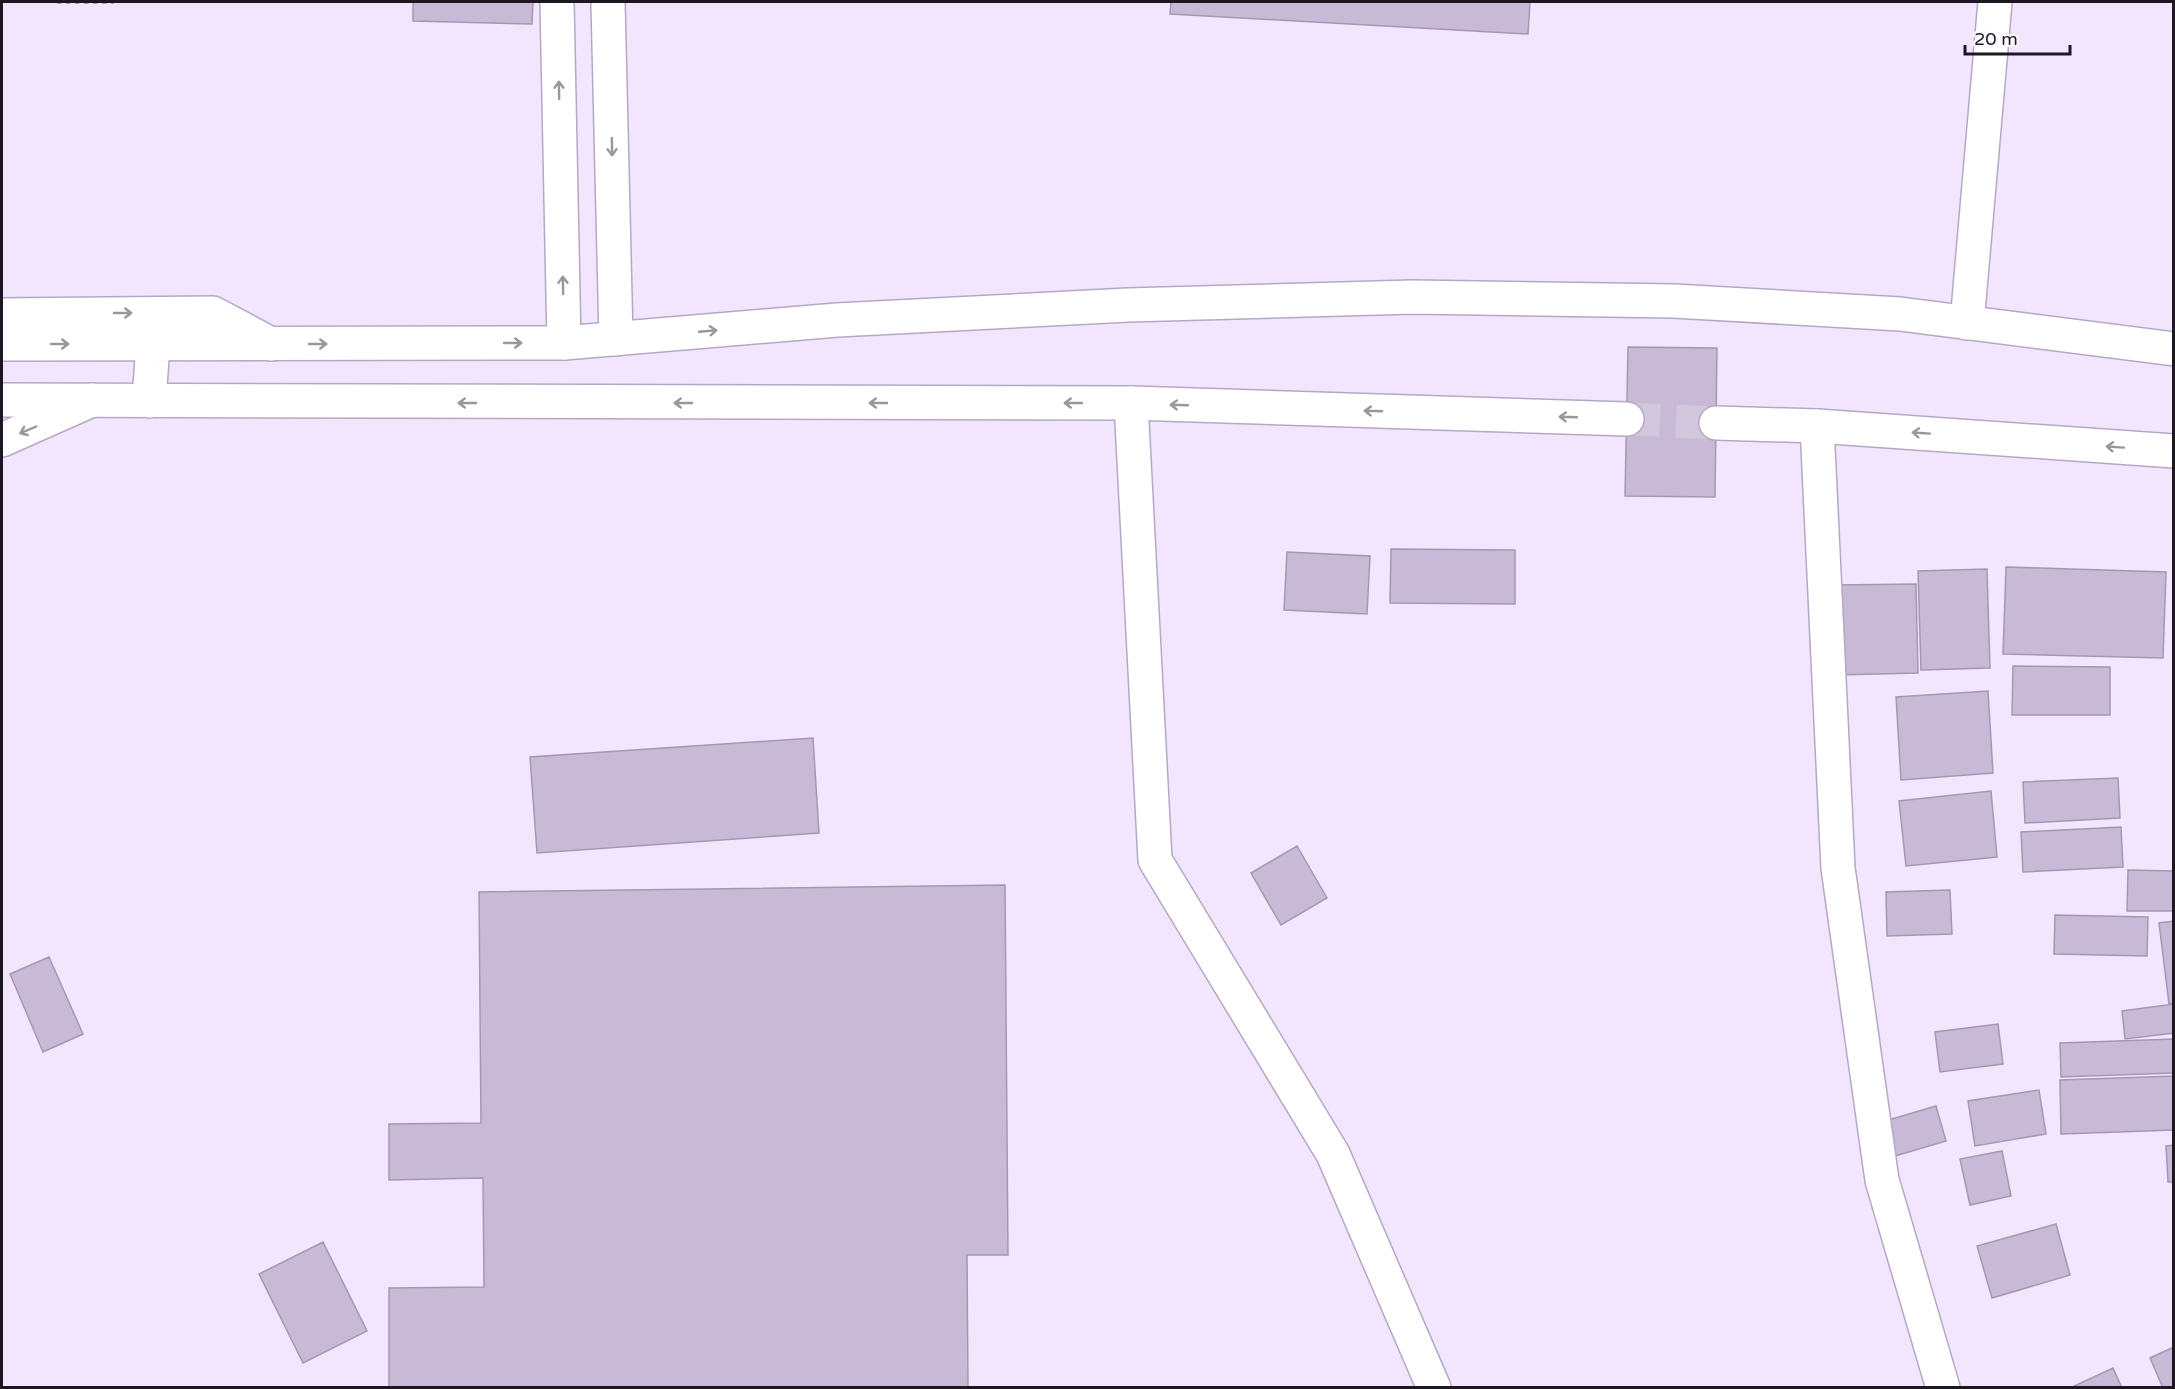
<svg xmlns="http://www.w3.org/2000/svg" width="2175" height="1389" font-family="'Varela Round',sans-serif">
  <rect width="100%" height="100%" fill="#f2e6fe"/>
  <!-- building -->
  <path fill="#c8bad6" stroke="#a597b2" stroke-width="1.5" d="M413,2H533L532,24L413,21Z
    M1171,2H1530L1528,34L1170,14Z
    M1628,347L1717,348L1715,497L1625,496Z
    M1391,549L1515,550V604L1390,603Z
    M1287,552L1370,556L1367,614L1284,610Z
    M2006,567L2166,572L2163,658L2003,654Z
    M1987,569L1990,668L1921,670L1918,571Z
    M1916,584L1918,673L1837,675L1836,585Z
    M2013,666L2110,667V715H2012Z
    M1988,691L1993,773L1901,780L1896,697Z
    M813,738L819,833L537,853L530,757Z
    M2118,778L2120,818L2025,823L2023,782Z
    M1991,791L1997,857L1906,866L1899,801Z
    M2121,827L2123,867L2023,872L2021,832Z
    M1297,846L1327,898L1281,925L1251,873Z
    M2128,870L2174,871V911H2127Z
    M1005,885L1008,1255H967L968,1388H389V1288L484,1287L483,1178L389,1180V1124L481,1123L479,892Z
    M1950,890L1952,934L1887,936L1886,892Z
    M2055,915L2148,917L2147,956L2054,954Z
    M2174,921V1003L2169,1004L2159,923Z
    M49,957L83,1034L43,1052L10,974Z
    M2174,1004V1033L2125,1039L2122,1011Z
    M1998,1024L2003,1064L1940,1072L1935,1032Z
    M2174,1039V1073L2061,1077L2060,1043Z
    M2174,1076V1130L2061,1134L2060,1080Z
    M2039,1090L2046,1134L1975,1146L1968,1101Z
    M1936,1106L1946,1141L1895,1156L1885,1121Z
    M2174,1145V1182H2168L2166,1146Z
    M2002,1151L2011,1196L1970,1205L1960,1159Z
    M2056,1224L2070,1275L1992,1298L1977,1246Z
    M323,1242L367,1331L303,1363L259,1274Z
    M2174,1347V1388H2163L2150,1358Z
    M2113,1368L2122,1388H2070Z"/>
  <g fill="none" stroke-linecap="round" stroke-linejoin="round">
    <!-- highway-tunnel -->
    <path stroke="#d2c7dd" stroke-width="33" stroke-dasharray="33 16" stroke-linecap="butt" d="M1627,419L1716,423"/>
    <defs>
      <path id="minor" d="M557,2L564,343
        M608,2L616,339
        M2,315L213,313L271,344
        M1967,323L1995,2
        M1131,403L1155,860L1333,1154L1434,1388
        M1817,426L1838,868L1882,1180L1943,1388
        M2,440L92,400"/>
      <path id="highway" d="M2,344L564,343L837,320L1128,305L1412,297L1674,301L1900,314L2174,349
        M2,400L1131,403L1627,419
        M149,401L153,344
        M1716,423L1817,426L2174,451"/>
    </defs>
    <!-- minor casing -->
    <use href="#minor" stroke="#b6a8c4" stroke-width="36"/>
    <!-- highway casing -->
    <use href="#highway" stroke="#b6a8c4" stroke-width="36"/>
    <!-- path -->
    <path stroke="#a49bae" stroke-width="4" stroke-dasharray="4.5 4.5" stroke-linecap="butt" d="M57,2H114"/>
    <!-- minor -->
    <use href="#minor" stroke="#fff" stroke-width="33"/>
    <!-- highway -->
    <use href="#highway" stroke="#fff" stroke-width="33"/>
  </g>
  <!-- one-way arrows -->
  <defs><path id="oneway-shaft" d="M-6 0H5M1.5-3L5.5 0L1.5 3" fill="none" stroke-width="1.6" stroke-linecap="round" stroke-linejoin="round" transform="scale(1.5)"/></defs>
  <g stroke="#99979b">
    <use href="#oneway-shaft" transform="translate(559 90) rotate(-91)"/>
    <use href="#oneway-shaft" transform="translate(612 147) rotate(89)"/>
    <use href="#oneway-shaft" transform="translate(563 285) rotate(-91)"/>
    <use href="#oneway-shaft" transform="translate(123 313)"/>
    <use href="#oneway-shaft" transform="translate(708 331) rotate(-5)"/>
    <use href="#oneway-shaft" transform="translate(513 343)"/>
    <use href="#oneway-shaft" transform="translate(60 344)"/>
    <use href="#oneway-shaft" transform="translate(318 344)"/>
    <use href="#oneway-shaft" transform="translate(467 403) rotate(-180)"/>
    <use href="#oneway-shaft" transform="translate(683 403) rotate(180)"/>
    <use href="#oneway-shaft" transform="translate(878 403) rotate(180)"/>
    <use href="#oneway-shaft" transform="translate(1073 403) rotate(180)"/>
    <use href="#oneway-shaft" transform="translate(1179 405) rotate(-178)"/>
    <use href="#oneway-shaft" transform="translate(1373 411) rotate(-178)"/>
    <use href="#oneway-shaft" transform="translate(1568 417) rotate(-178)"/>
    <use href="#oneway-shaft" transform="translate(28 430) rotate(157)"/>
    <use href="#oneway-shaft" transform="translate(1921 433) rotate(-176)"/>
    <use href="#oneway-shaft" transform="translate(2115 447) rotate(-176)"/>
  </g>
  <!-- border -->
  <rect width="2175" height="1389" fill="none" stroke="#1c1721" stroke-width="6"/>
  <!-- scale -->
  <path d="M1965 45v9h105v-9" fill="none" stroke="#1c1721" stroke-width="3"/>
  <text x="1974" y="45" font-size="18" fill="#1c1721" stroke="#fbf8fe" stroke-width="4.5" paint-order="stroke">20 m</text>
</svg>
